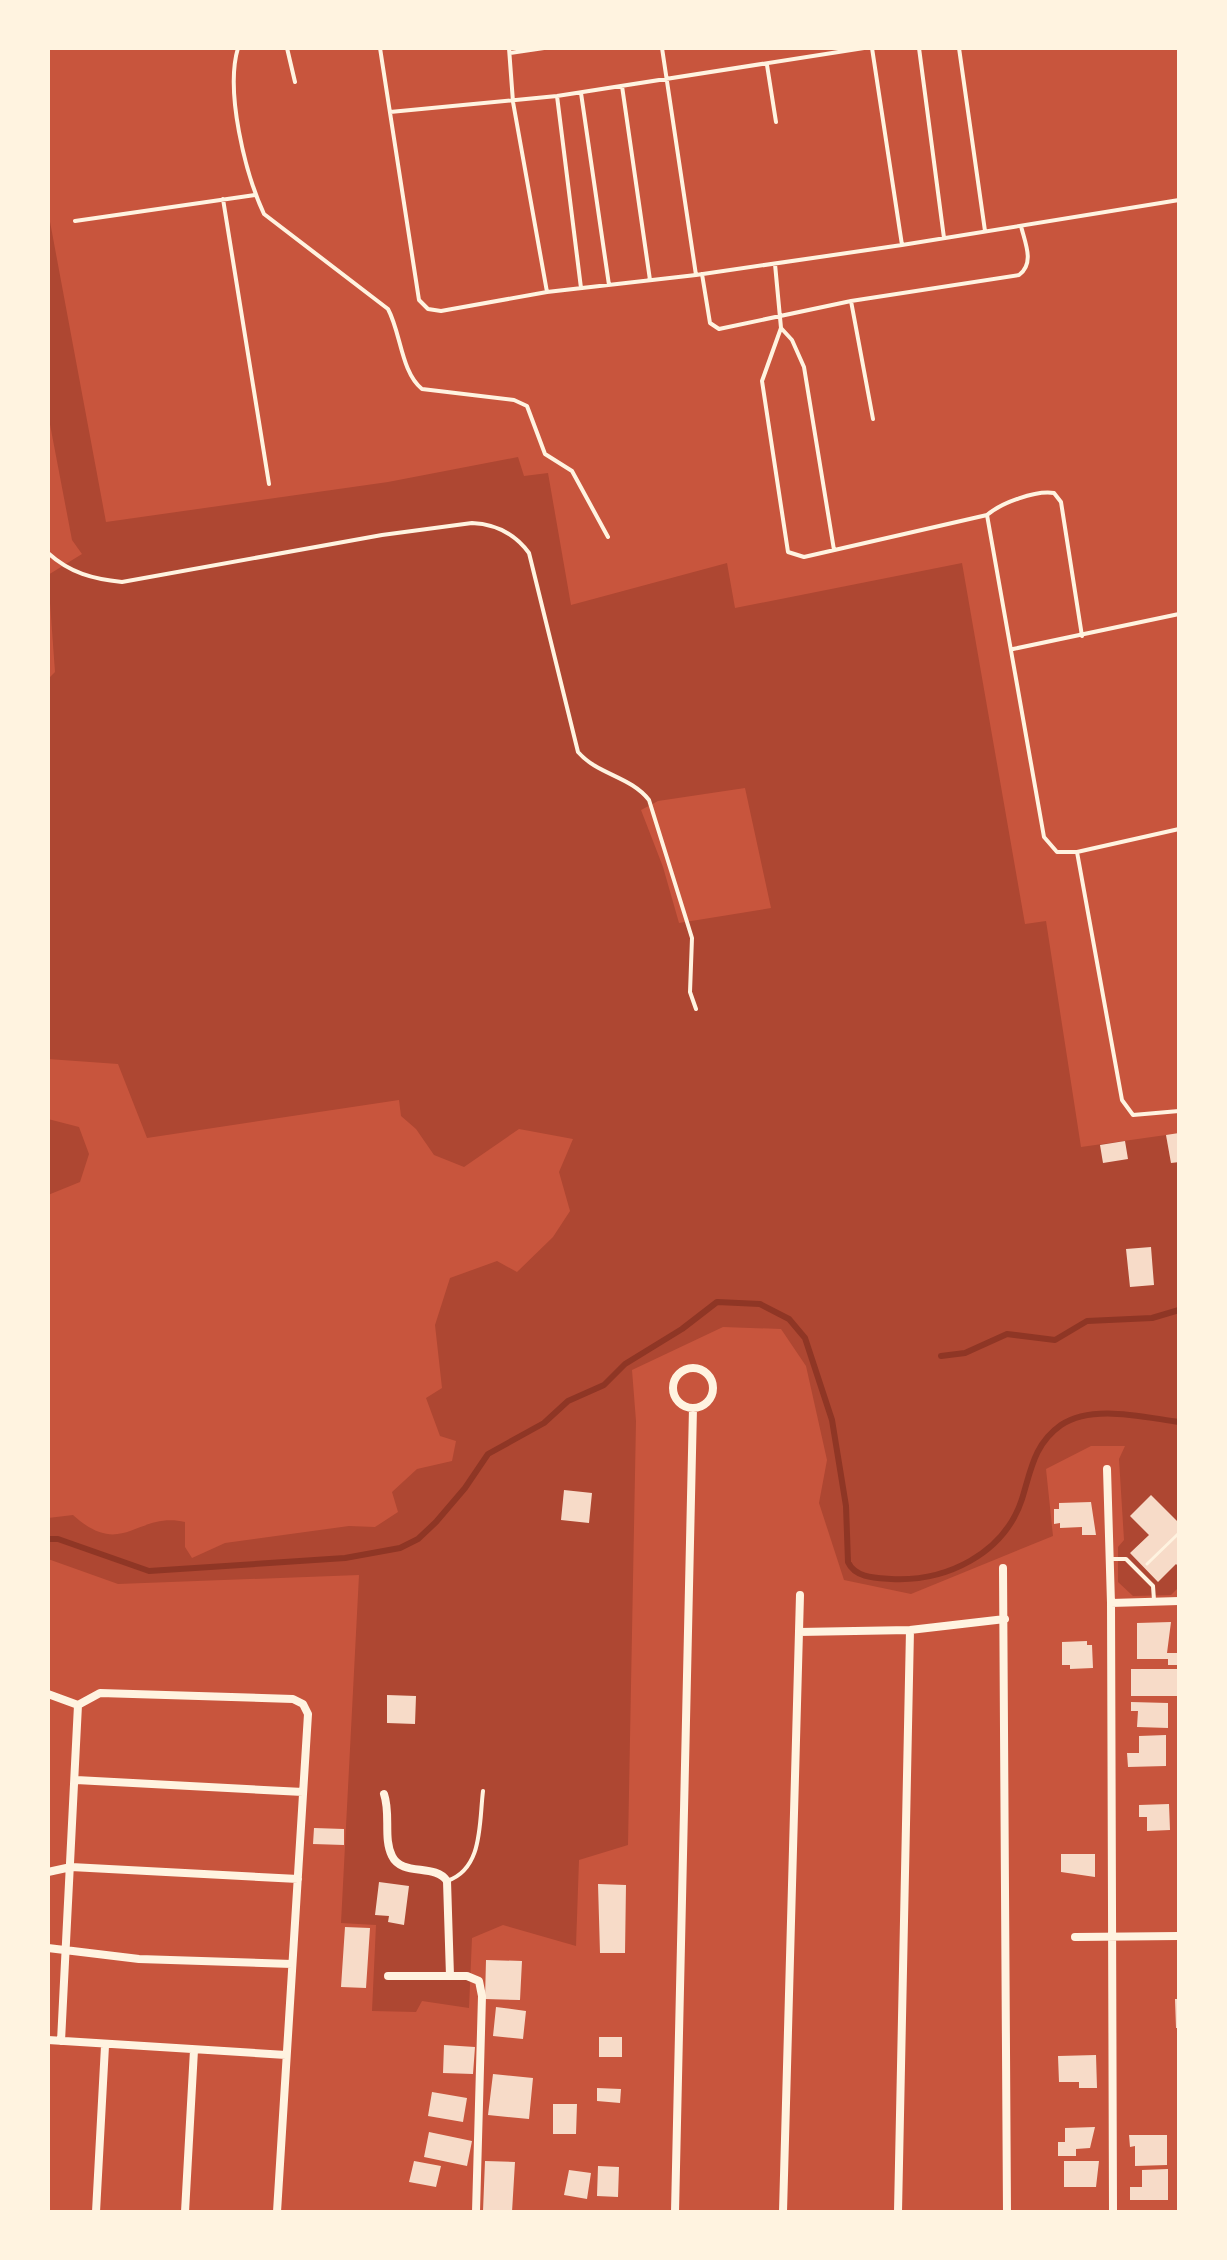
<svg xmlns="http://www.w3.org/2000/svg" width="1227" height="2260" font-family="'Exo 2',sans-serif">
  <rect width="100%" height="100%" fill="#c8553d"/>
  <!-- green -->
  <path fill="#ae4732" fill-rule="evenodd" d="M48,211L106,522L388,482L518,457L524,476L548,473L571,605L727,563L735,608L962,563L1025,924L1046,921L1081,1147L1166,1135L1171,1163L1179,1162V1587L1171,1595L1133,1596L1118,1582V1547L1124,1540L1119,1459L1125,1446H1091L1046,1469L1053,1536L911,1594L844,1580L819,1503L827,1460L806,1366L781,1329L723,1327L632,1370L636,1421L628,1845L579,1860L576,1946L503,1925L472,1938L469,2008L422,2001L416,2012L372,2011L376,1925L341,1923L359,1575L118,1584L48,1559V1518L73,1515C123,1560 136,1511 185,1522V1547L192,1558L225,1543L349,1526L375,1527L398,1512L392,1492L417,1469L452,1461L456,1441L440,1436L426,1398L442,1388L435,1325L450,1278L497,1261L517,1272L553,1237L570,1211L559,1172L573,1139L519,1129L464,1167L434,1155L416,1129L401,1116L399,1100L147,1138L118,1064L48,1059V679L55,672L48,575L82,554L72,540L48,414ZM745,788L771,908L679,923L663,867L641,810L658,801Z
    M48,1119L79,1127L89,1154L80,1182L48,1195Z"/>
  <g fill="none" stroke-linecap="round" stroke-linejoin="round">
    <!-- stream -->
    <path stroke="#8f3625" stroke-width="6" d="M941,1356L965,1353L1007,1334L1055,1340L1087,1321L1152,1318L1179,1310
      M48,1539H58L149,1571L345,1558L400,1548L418,1539L436,1522L465,1488L488,1454L544,1423L568,1401L604,1385L625,1364L682,1329L717,1302L760,1304L789,1319L805,1338L832,1420L846,1506L848,1562C855,1578 876,1578 891,1579C946,1582 1004,1554 1022,1499C1031,1470 1034,1444 1061,1425C1092,1404 1142,1417 1179,1422"/>
  </g>
  <!-- building -->
  <path fill="#f7dbc8" d="M1179,1133V1162L1171,1163L1166,1135Z
    M1125,1141L1128,1159L1103,1163L1100,1145Z
    M1151,1247L1154,1285L1130,1287L1126,1249Z
    M564,1490L592,1493L589,1523L561,1520Z
    M1151,1495L1179,1523V1567L1176,1564L1158,1582L1130,1553L1149,1535L1130,1516Z
    M1091,1502L1096,1535H1082V1527L1060,1528V1523L1054,1524V1509H1059V1503Z
    M1171,1622L1167,1653H1179V1665H1168V1659H1137V1623Z
    M1087,1641V1645H1092L1093,1668L1070,1669V1665H1062V1642Z
    M1131,1669H1179V1696H1131Z
    M387,1695L416,1696L415,1724L387,1723Z
    M1131,1702L1168,1703V1728L1137,1727L1138,1711H1131Z
    M1166,1735V1766L1128,1767L1127,1753H1139V1736Z
    M1169,1804L1170,1830L1147,1831V1817H1139V1805Z
    M314,1828L344,1829V1845L313,1844Z
    M1061,1854H1095V1877L1061,1872Z
    M379,1882L409,1886L404,1925L388,1922L389,1916L375,1915Z
    M598,1884L626,1885L625,1953H600Z
    M345,1927L370,1928L366,1988L341,1987Z
    M486,1960L522,1961L520,2000L485,1999Z
    M1175,1999H1179V2028H1176Z
    M496,2007L526,2011L523,2039L493,2036Z
    M599,2037H622V2057H599Z
    M444,2045L475,2047L473,2074L443,2073Z
    M1096,2055L1097,2088H1079V2082H1059L1058,2056Z
    M493,2074L533,2078L529,2119L488,2115Z
    M597,2088L621,2089L620,2103L597,2101Z
    M432,2092L467,2098L463,2122L428,2116Z
    M553,2104H577L576,2134H553Z
    M1095,2127L1090,2148L1076,2149V2156H1058V2142H1065V2128Z
    M429,2132L472,2141L467,2166L424,2157Z
    M1129,2135H1167V2165L1135,2166V2146L1130,2147Z
    M414,2161L441,2166L436,2187L409,2182Z
    M485,2161L515,2162L512,2212L483,2211Z
    M1064,2161H1099L1096,2187H1064Z
    M598,2166L619,2167L618,2197L597,2196Z
    M1168,2169V2200H1130V2187H1142V2170Z
    M569,2170L591,2173L587,2199L564,2195Z"/>
  <g fill="none" stroke-linecap="round" stroke-linejoin="round">
    <!-- path -->
    <path stroke="#fff3e0" stroke-width="3" d="M1179,1476V1496
      M1147,1564L1179,1533"/>
    <!-- service -->
    <path stroke="#fff3e0" stroke-width="4" d="M238,48C225,91 245,173 264,214L388,309C401,333 401,372 422,389L514,400L527,406L545,454L572,471L608,537
      M287,48L295,82
      M380,48L419,300L428,309L441,311L547,292L696,275L902,245L1179,200
      M509,48L513,102L547,292
      M662,48L696,275
      M872,48L902,245
      M919,48L944,238
      M959,48L985,231
      M510,53L544,48
      M767,65L776,122
      M622,86L650,280
      M581,93L609,285
      M557,96L581,288
      M390,112L557,96L864,48
      M223,199L269,484
      M75,221L255,195
      M775,264L781,328L762,381L788,552L804,557L987,515C1001,503 1036,490 1054,493L1061,502L1082,636
      M702,274L710,323L719,329L851,301L1019,275C1035,263 1025,243 1021,226
      M851,301L873,419
      M781,328L792,340L804,367L834,550
      M987,515L1044,837L1057,852H1077L1179,829
      M48,553C70,573 93,579 122,582L382,535L472,523C495,524 515,534 529,553L578,752C598,775 630,776 649,800L692,938L690,992L696,1009
      M1013,649L1179,614
      M1077,852L1122,1100L1133,1115L1179,1111
      M1111,1559H1126L1153,1586L1154,1600
      M447,1881C483,1869 479,1824 483,1791"/>
    <!-- minor -->
    <path stroke="#fff3e0" stroke-width="8" d="M673 1388a20 20 0 1 1 40 0a20 20 0 1 1-40 0Z
      M1107,1469L1111,1603L1113,2212
      M1003,1568L1007,2212
      M1111,1603L1179,1601
      M799,1632L910,1630L1005,1619
      M48,1694L78,1705
      M78,1705L100,1693L293,1699L303,1704L308,1714L277,2212
      M76,1780L303,1792
      M384,1794C391,1814 383,1838 392,1856C402,1877 435,1863 447,1881L450,1976
      M48,1872L71,1867L298,1879
      M1075,1937L1179,1936
      M48,1948L139,1959L292,1964
      M388,1976H467L479,1981L482,1996L476,2212
      M48,2040L286,2055
      M61,2041L78,1705
      M96,2212L105,2046
      M185,2212L194,2050
      M675,2212L693,1408
      M783,2212L800,1595
      M898,2212L910,1630"/>
  </g>
  <!-- border -->
  <rect width="1227" height="2260" fill="none" stroke="#fff3e0" stroke-width="100"/>
</svg>
